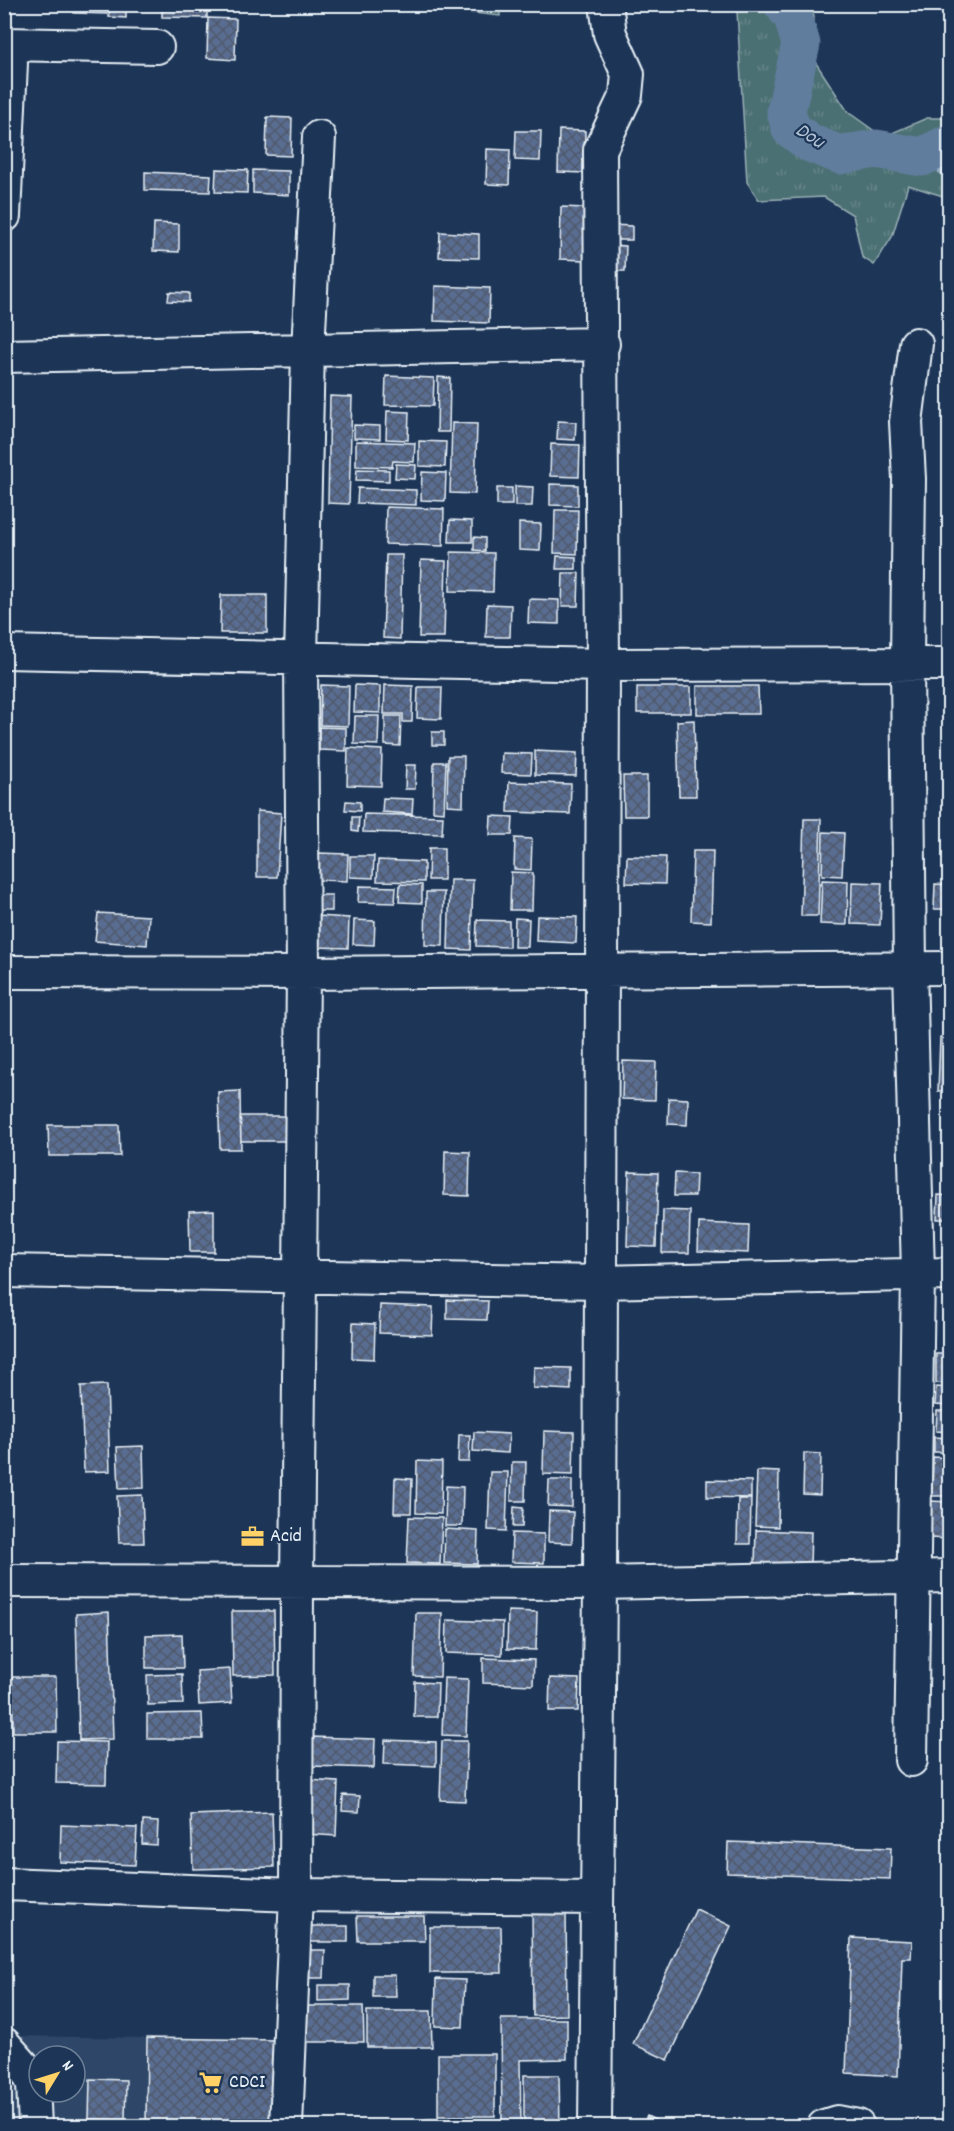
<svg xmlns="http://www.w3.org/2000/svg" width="954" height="2131" font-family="Dekko,sans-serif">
  <defs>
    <pattern id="grass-tufts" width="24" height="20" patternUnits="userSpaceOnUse" patternTransform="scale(1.5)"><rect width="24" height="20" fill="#4b7073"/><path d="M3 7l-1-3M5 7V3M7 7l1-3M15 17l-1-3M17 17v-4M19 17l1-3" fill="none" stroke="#658588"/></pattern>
    <pattern id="building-cross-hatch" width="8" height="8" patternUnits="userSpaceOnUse" patternTransform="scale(1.5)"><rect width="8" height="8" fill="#596d91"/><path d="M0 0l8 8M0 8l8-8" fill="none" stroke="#4f596a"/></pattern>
  </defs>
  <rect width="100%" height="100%" fill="#1d3557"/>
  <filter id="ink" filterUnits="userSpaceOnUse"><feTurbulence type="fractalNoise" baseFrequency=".0167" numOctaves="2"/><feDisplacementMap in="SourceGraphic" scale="12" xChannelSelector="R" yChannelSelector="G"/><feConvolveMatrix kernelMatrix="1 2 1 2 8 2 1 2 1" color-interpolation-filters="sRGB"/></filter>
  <g filter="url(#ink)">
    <!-- built -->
    <path fill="#2f4668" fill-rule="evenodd" d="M14,2036L147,2038L146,2126H13ZM39,2056H75V2092H39Z"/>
    <!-- grass -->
    <path fill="url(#grass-tufts)" stroke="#9ab0b6" stroke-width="1.5" d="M400,5H500V16Z
      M731,5H811L814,17L812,57L848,112L883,137L927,118H949V198L908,185L892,237L874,265L862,257L853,215L824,197L759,200L747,182L737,11Z"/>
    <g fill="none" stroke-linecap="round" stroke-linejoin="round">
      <!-- stream -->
      <path stroke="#96abc1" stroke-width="7" d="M922,157L950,177"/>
      <!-- river -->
      <path stroke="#607d9d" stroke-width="39" d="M783,4L793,17L801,44L786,111L791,129L810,143L840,155L876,149L922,157L950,143"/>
    </g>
    <!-- building -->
    <path fill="url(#building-cross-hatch)" stroke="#e8f1f8" stroke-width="1.5" d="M74,4H107V14L74,13Z
      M110,4H126V18L109,17Z
      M162,4H207V18L162,17Z
      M208,18L236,19L235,60L207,58Z
      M267,117L292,118L291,156L266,155Z
      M559,130L585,131L584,173L558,172Z
      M516,131H541L540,161L515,160Z
      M487,149L510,150L509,185L486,184Z
      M216,169L248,170L247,193L215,192Z
      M253,170L289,171V195L253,193Z
      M145,172L211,175L210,192L145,190Z
      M561,207L585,208L584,260L560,259Z
      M154,223L179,224V252L153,251Z
      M611,225L632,226V240H610Z
      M440,232L479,234V258L439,257Z
      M611,245L626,246L625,271H611Z
      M435,286L490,288L489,323L434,321Z
      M169,292L189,293V302L168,301Z
      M386,376L434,378L433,406L385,405Z
      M438,377L450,378L449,432H437Z
      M330,396L352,397L349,504L328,503Z
      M387,411L409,412L408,440L386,439Z
      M558,421L576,422L575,440L557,439Z
      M452,423L477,424L475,494L450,493Z
      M354,425L380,426V439L354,438Z
      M356,441L415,443L414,462L393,461L392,467L356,466Z
      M419,441L446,442L445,467L419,466Z
      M551,444L580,445L579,477L550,476Z
      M396,464L416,465L415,479L395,478Z
      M357,469L389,470V481L356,480Z
      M422,472L446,473L445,501L421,500Z
      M550,484L578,485V506L550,505Z
      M515,486L533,487L532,506H515Z
      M358,488L416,490V505L357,503Z
      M497,488H512V505H497Z
      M386,507L444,509L443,546L385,544Z
      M555,510H578L577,554L554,553Z
      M450,520L472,521V542H449Z
      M519,523L541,524L540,551L519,550Z
      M474,537L485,538V551L474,550Z
      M451,552L494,553L493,592L450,591Z
      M386,555H402L400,639L383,638Z
      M557,556L576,557V569H556Z
      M421,560L446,561L444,637H419Z
      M563,573H579L578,606H562Z
      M221,595H267V633H220Z
      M529,599L559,600V624L528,623Z
      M487,604L511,605L510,637H486Z
      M321,685L349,686L348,726L320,725Z
      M355,685L380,686V713L354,712Z
      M385,685L413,686L412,722H403V714H384Z
      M697,686H758L759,714H697Z
      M418,687H442L441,719L417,718Z
      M637,687H691V713H637Z
      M355,716H379L378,745L354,744Z
      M385,716H401L400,746L385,745Z
      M694,720L696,796H679L677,721Z
      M319,727L346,728V751L319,750Z
      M432,732H444V745H432Z
      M348,748L382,750L381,786L347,785Z
      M535,751L577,753L576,776L535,775Z
      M502,753L532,754L531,774L501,773Z
      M448,756H464L463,806L447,805Z
      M434,762H446L444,812L433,811Z
      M406,765H416L415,789H405Z
      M623,776H647V816H624Z
      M509,782L571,784L570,814L508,812Z
      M383,798L413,799L412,814L382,812Z
      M346,801L360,802V811L345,810Z
      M257,811L281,813L277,877H257Z
      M364,814L443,816L442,834L363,832Z
      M491,816L513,817L512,835H490Z
      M352,817H359L358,832L352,831Z
      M804,819H821L818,916H801Z
      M823,832L844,833L842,876L822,875Z
      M515,838L532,839L531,870L514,869Z
      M429,848H444V880H428Z
      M693,851H713L711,922L691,921Z
      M318,853L348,854L347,881L318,880Z
      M350,856H374L373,878L350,877Z
      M627,856L666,857L665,884L626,883Z
      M378,860L424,862V882L377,881Z
      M511,872L533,873L532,910H510Z
      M450,880H473L471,950L448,949Z
      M822,880L848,881L847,925L820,924Z
      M852,882L882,883L880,925L851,924Z
      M400,884L422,885V903L399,902Z
      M935,884L950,885V909H934Z
      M359,886L396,887L395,903L358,902Z
      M426,892H444L443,946L425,945Z
      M317,895H332V911H317Z
      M98,913L149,916L147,945L95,941Z
      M318,916L349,918L348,948L317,947Z
      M537,916L577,917L576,943L536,941Z
      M515,918L529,919L528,947H514Z
      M354,920L375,921L374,945L353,944Z
      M477,920L509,921V947L476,946Z
      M940,1037H950V1091H938Z
      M623,1061L656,1062L655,1100L622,1099Z
      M240,1091L241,1149H220L218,1092Z
      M669,1098L688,1099L687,1125L668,1124Z
      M240,1116H285V1141H241Z
      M48,1125H119L120,1156H49Z
      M445,1151L470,1152L469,1196L444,1195Z
      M629,1172L658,1173L656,1247L627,1246Z
      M675,1173L696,1174L695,1196H674Z
      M938,1195L950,1196V1219H937Z
      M214,1210V1252H190L189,1211Z
      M663,1210L690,1211L689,1253H662Z
      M699,1223L749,1225L748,1253L698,1251Z
      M447,1300L488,1301L487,1320L447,1319Z
      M380,1305L433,1307L432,1335L379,1333Z
      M353,1323L375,1324L374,1359L352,1358Z
      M936,1354H948L947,1384L936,1383Z
      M534,1367L571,1368V1390L533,1388Z
      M107,1385L110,1471L84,1472L81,1386Z
      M936,1387L950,1388V1406L935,1405Z
      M937,1411H950V1432L936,1431Z
      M544,1431L574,1432L573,1475L543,1474Z
      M474,1432L509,1434L508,1453L473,1451Z
      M459,1435H470L469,1462H458Z
      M934,1437L950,1438V1452H934Z
      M143,1446L144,1488L119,1489L117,1447Z
      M804,1453L821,1454L820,1495L803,1494Z
      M933,1457L950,1458V1496H932Z
      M417,1461L442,1462L441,1514L416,1513Z
      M512,1462H526L525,1501H511Z
      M757,1471L779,1472L778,1527L755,1526Z
      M490,1472H508L506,1531L488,1530Z
      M395,1478L412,1479L411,1513H394Z
      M549,1480H572V1507L548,1506Z
      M707,1480L751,1481V1498L707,1497Z
      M446,1486L463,1487L462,1526H445Z
      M142,1495L144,1543H119L117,1496Z
      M738,1499H751L750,1544H737Z
      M930,1501L950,1502V1539L929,1538Z
      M514,1507L523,1508L522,1527H513Z
      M549,1511L573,1512L572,1543L548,1542Z
      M409,1517L442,1518L440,1564L407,1563Z
      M445,1529L478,1531L477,1564L444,1563Z
      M756,1530L811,1532L810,1565L755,1563Z
      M512,1533L544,1534V1563L511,1562Z
      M232,1611H274L275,1675L233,1676Z
      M508,1611L537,1612L536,1650L507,1649Z
      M109,1612L113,1739L79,1740L76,1614Z
      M416,1613H442L440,1677L414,1676Z
      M447,1620L503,1622L502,1655L446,1653Z
      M182,1634L183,1668H146V1635Z
      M483,1658L534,1660L533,1685L483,1683Z
      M230,1669L232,1703L199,1705L197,1671Z
      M182,1674L183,1704L148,1705L147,1675Z
      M12,1677H56L57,1732H13Z
      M444,1678L468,1679L466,1736L442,1735Z
      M550,1678L579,1679L578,1711H549Z
      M415,1682L438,1683L437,1717H414Z
      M202,1713L203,1739H147V1714Z
      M311,1737L375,1739L374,1768L310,1766Z
      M385,1740L436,1742V1766L384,1764Z
      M57,1741L107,1742L106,1784L56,1783Z
      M442,1741H467L465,1801L440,1800Z
      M307,1780L338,1782L336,1836L306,1834Z
      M343,1795L360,1796L359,1812L342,1811Z
      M272,1812L274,1867L193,1869L191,1815Z
      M143,1821L158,1822L157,1845L142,1844Z
      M61,1825L137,1828L135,1865L60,1862Z
      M728,1842L891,1848L890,1879L727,1873Z
      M696,1909L731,1926L668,2060L633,2044Z
      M566,1910L567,2015L533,2016L532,1911Z
      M357,1916H424L425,1941H358Z
      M306,1926H348V1942H306Z
      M430,1927H501L502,1973H430Z
      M851,1938L912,1941L911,1958H902L898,2076L846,2073Z
      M302,1950H325L324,1978H302Z
      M373,1975H395L396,1997H373Z
      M436,1979L465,1980L463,2027L435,2026Z
      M318,1985H350V2000L318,2001Z
      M305,2006H363L364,2042H305Z
      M367,2011H431L432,2047H367Z
      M501,2019H567V2059L520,2060L521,2126H502Z
      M147,2038L276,2040L275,2126H146Z
      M438,2054H495V2116H438Z
      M524,2075H559L560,2126H524Z
      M90,2079L126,2080L125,2120L89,2119Z
      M647,2116L667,2126H642Z
      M427,2119H468V2126H427Z
      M55,2121L76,2122V2126H55Z"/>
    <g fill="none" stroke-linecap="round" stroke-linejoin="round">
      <defs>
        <path id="minor" d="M4,44L157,47
          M4,52L11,63L4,216
          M4,356L603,344
          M4,652L603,665L950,664
          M4,972L303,973L950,968
          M4,1271L601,1282L950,1274
          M4,1581L600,1583L950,1576
          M911,1760L918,1273L910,968L907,663L909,479L906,422L916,344
          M4,1884L296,1895L596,1898
          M4,2044L26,2069L33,2084L35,2126
          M286,2126L296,1895L297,1583L303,973L301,658L308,350L319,137
          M595,2126L600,1583L603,665L600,150L626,95L628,74L610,34L606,4
          M824,2126L837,2122L858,2126"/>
      </defs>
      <!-- minor casing -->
      <use href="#minor" stroke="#e8f1f8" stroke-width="36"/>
      <!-- minor -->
      <use href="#minor" stroke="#1d3557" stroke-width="32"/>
    </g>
  </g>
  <!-- icons -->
  <defs>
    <symbol id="office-bare" viewBox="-9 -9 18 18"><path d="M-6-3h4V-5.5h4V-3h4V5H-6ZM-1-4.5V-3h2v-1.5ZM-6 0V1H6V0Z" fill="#ffd166" stroke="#1d3557" stroke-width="2.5" paint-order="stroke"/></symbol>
    <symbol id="supermarket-bare" viewBox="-9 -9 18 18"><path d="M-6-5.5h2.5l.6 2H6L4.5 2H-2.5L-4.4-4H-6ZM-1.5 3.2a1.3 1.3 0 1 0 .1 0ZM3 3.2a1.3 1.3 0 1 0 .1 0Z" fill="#ffd166" stroke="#1d3557" stroke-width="2.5" paint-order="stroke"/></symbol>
  </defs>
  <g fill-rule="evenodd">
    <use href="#office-bare" x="236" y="1520" width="33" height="33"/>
    <use href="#supermarket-bare" x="194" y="2066" width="33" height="33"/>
  </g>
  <g text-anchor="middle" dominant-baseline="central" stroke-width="4.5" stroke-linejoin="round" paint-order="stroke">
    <!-- poi labels -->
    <g font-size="20" fill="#e8f1f8" stroke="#1d3557" text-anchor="start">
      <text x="270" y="1537">Acid</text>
      <text x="229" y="2083">CDCI</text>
    </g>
    <!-- water labels -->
    <g font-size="21" font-style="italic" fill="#b2c3d4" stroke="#1d3557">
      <text transform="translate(809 137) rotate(33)">Dou</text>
    </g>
  </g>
  <!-- margin -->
  <rect width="954" height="2131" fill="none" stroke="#1d3557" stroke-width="24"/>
  <rect x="12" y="12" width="930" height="2107" fill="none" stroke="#e8f1f8" stroke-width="2" filter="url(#ink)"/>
  <!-- north arrow -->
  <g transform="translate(57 2074) rotate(52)"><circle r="28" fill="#1d3557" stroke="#6e8097" stroke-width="1.5"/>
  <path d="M0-4.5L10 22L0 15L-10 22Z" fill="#ffd166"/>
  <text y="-9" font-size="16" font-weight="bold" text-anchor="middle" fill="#e8f1f8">N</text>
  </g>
</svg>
